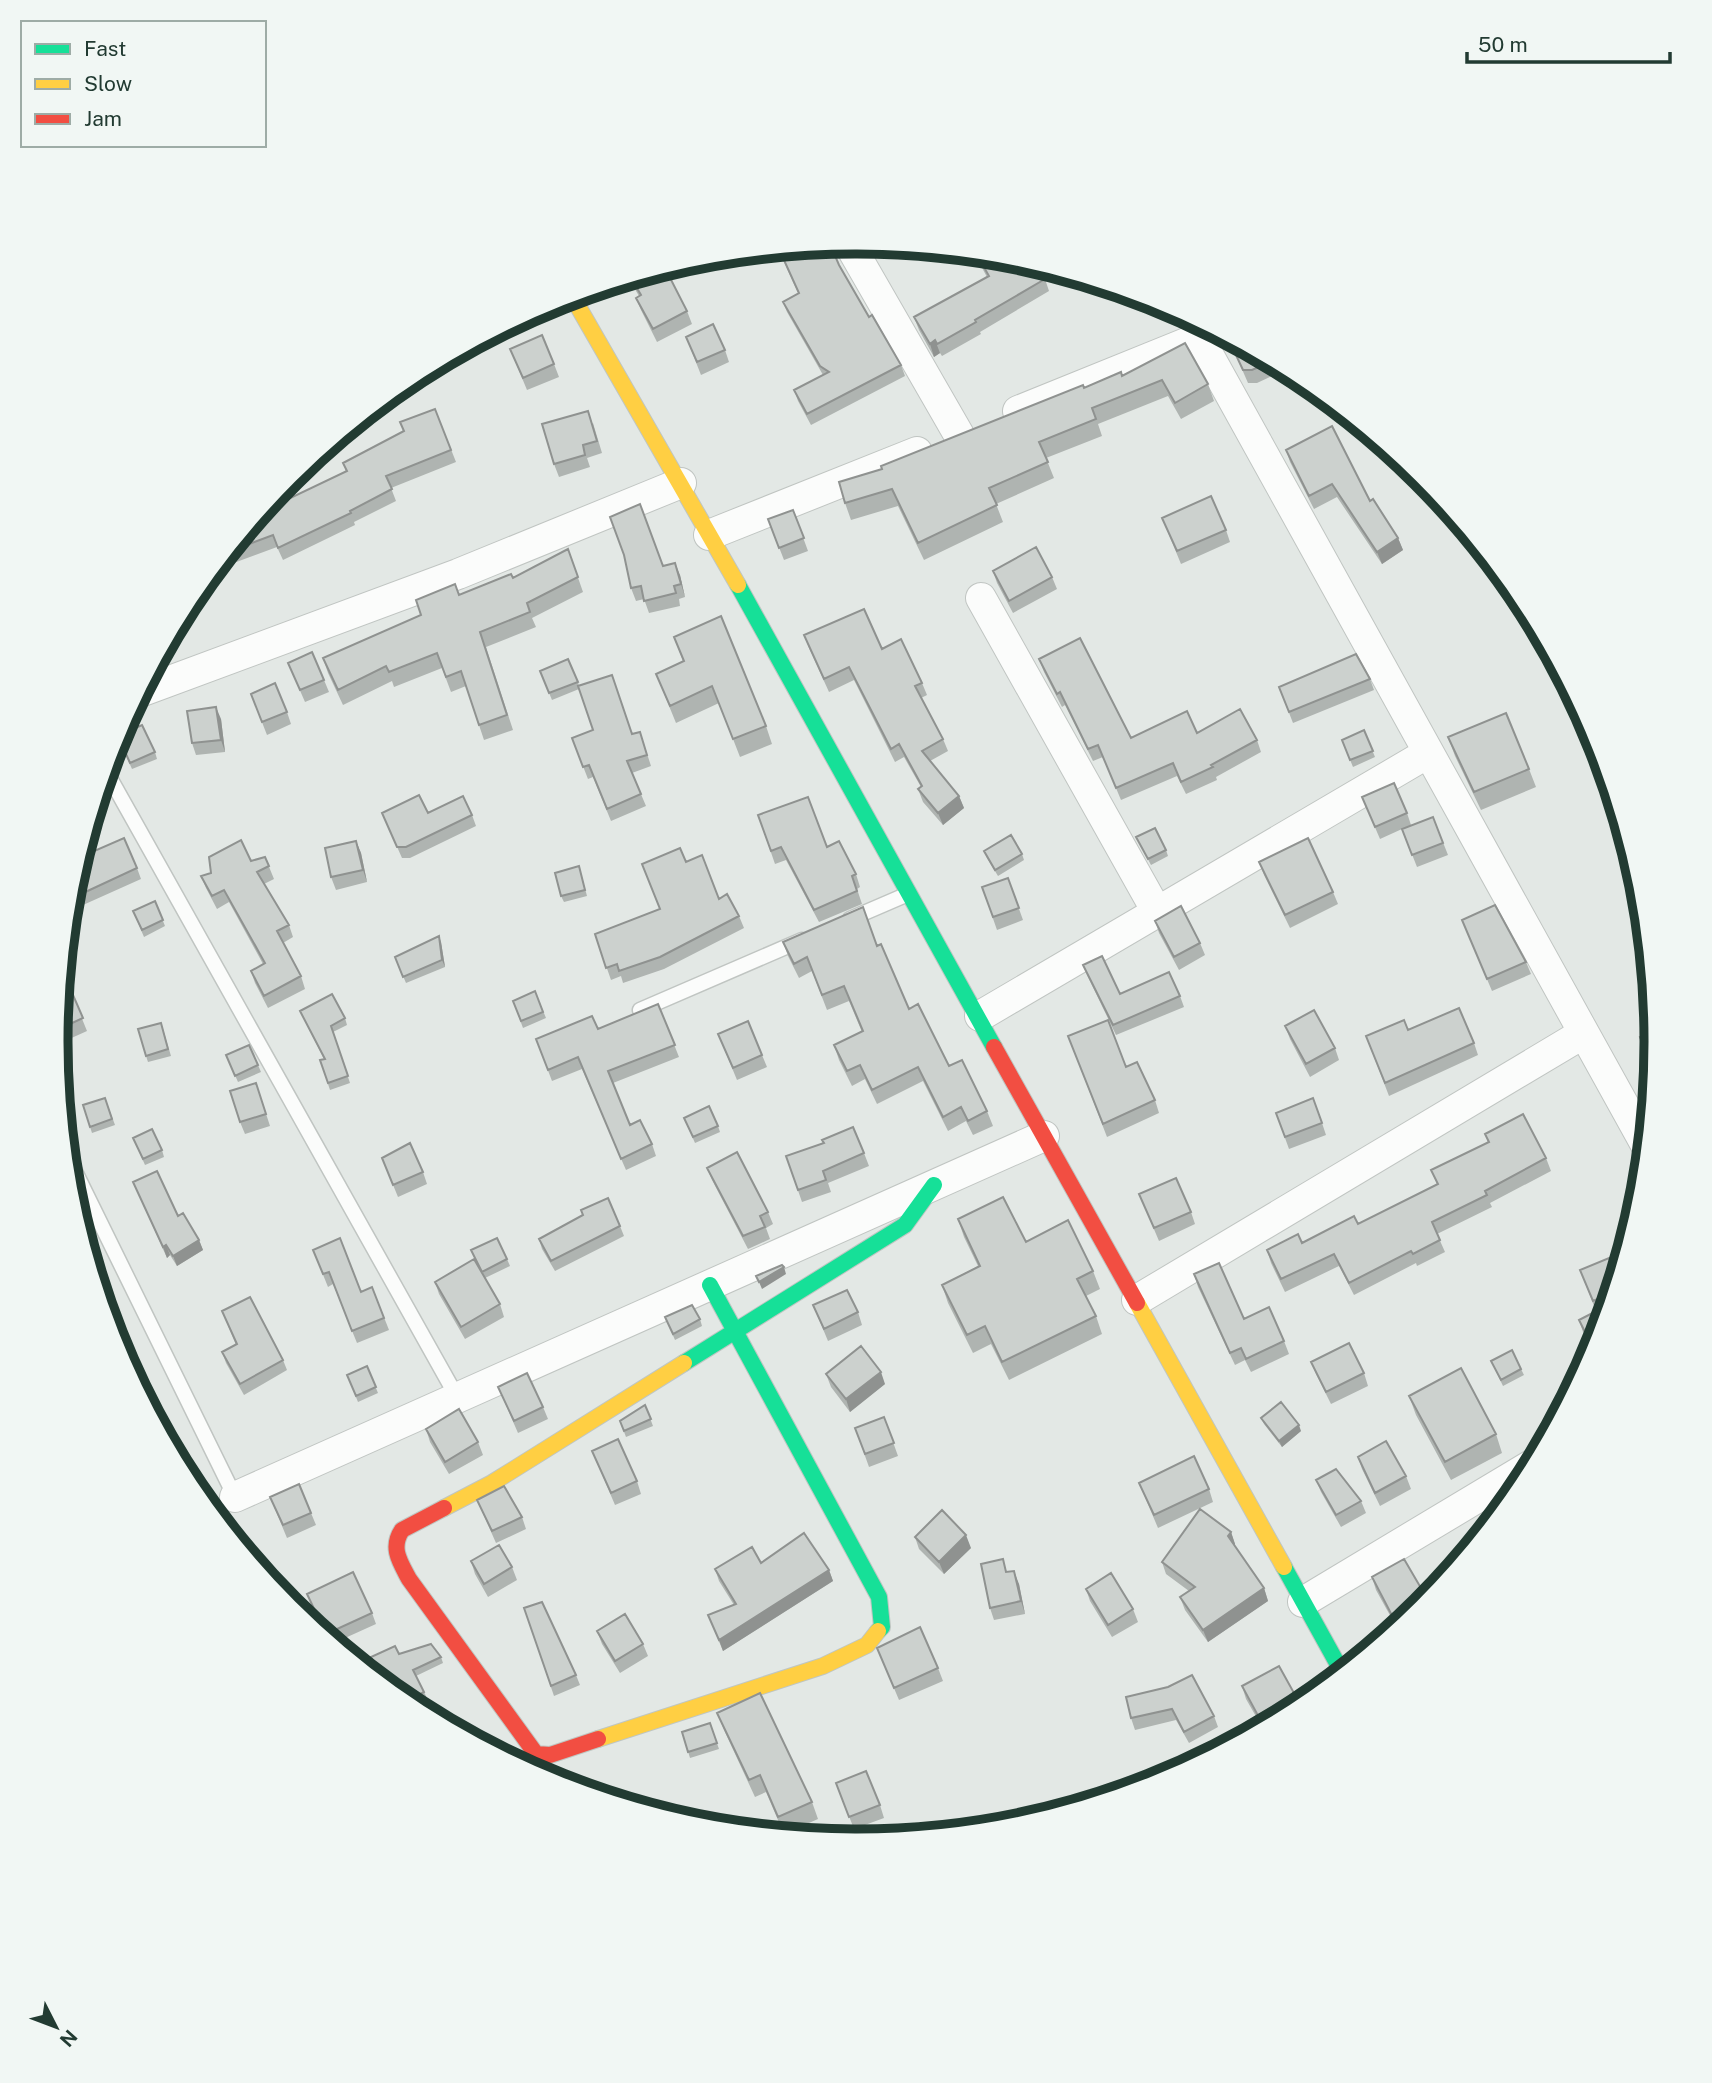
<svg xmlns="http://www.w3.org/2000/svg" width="1712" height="2083" font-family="'Public Sans',sans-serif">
  <rect width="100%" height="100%" fill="#e3e8e5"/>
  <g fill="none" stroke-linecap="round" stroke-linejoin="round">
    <defs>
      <path id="lane" d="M106,771L457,1397
        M850,919L908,894
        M640,1010L802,940
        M67,1155L235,1497"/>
      <path id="street" d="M848,242L959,435
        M1199,338L1646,1145
        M1018,411L1216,331
        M709,535L917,452
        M981,598L1156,910
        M140,692L458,574L681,483
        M980,1016L1428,753
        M1137,1300L1584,1033
        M235,1497L1044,1136
        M1303,1602L1533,1464"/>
      <path id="fast" d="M738,585L994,1047
        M710,1285L879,1597L882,1627L878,1631
        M684,1363L905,1225L934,1185
        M1284,1567L1342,1672"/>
      <path id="slow" d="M572,296L738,585
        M1137,1303L1284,1567
        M444,1508L492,1483L684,1363
        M598,1739L823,1666L867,1645L878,1631"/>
      <path id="jam" d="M994,1047L1137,1303
        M444,1508L402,1530C390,1548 400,1562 409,1579L536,1754L550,1755L598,1739"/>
    </defs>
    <!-- lane casing -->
    <use href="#lane" stroke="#c0c5c2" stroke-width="17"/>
    <!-- street casing -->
    <use href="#street" stroke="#c0c5c2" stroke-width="32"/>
    <!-- fast casing -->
    <use href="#fast" stroke="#bfc6c2" stroke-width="18"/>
    <!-- slow casing -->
    <use href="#slow" stroke="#bfc6c2" stroke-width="18"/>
    <!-- jam casing -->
    <use href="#jam" stroke="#bfc6c2" stroke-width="18"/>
    <!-- lane -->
    <use href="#lane" stroke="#fbfcfb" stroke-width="14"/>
    <!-- street -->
    <use href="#street" stroke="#fbfcfb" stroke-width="30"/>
    <!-- fast -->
    <use href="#fast" stroke="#16e098" stroke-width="16"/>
    <!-- slow -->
    <use href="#slow" stroke="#ffcf43" stroke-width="16"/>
    <!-- jam -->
    <use href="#jam" stroke="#f24e42" stroke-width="16"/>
  </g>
  <!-- wall -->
  <path fill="#afb4b1" d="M830,244L839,265L869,317L901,365L905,376L811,425L798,401L794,390L823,375L787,312L783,302L798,293L778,249Z
    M974,253L1012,257L1045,279L1049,291L980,332L981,334L942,356L940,353L934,357L919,330L914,317L987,277Z
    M665,268L687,311L692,324L657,342L641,310L636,298L639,296L629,279Z
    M686,337L725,350L729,362L701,375Z
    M1228,337L1287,369L1257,383H1248Z
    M510,349L554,364L559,377L527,390Z
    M1122,376L1208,384L1214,401L1181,419L1168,396L1098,424L1102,436L1046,458L1054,478L996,504L1003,522L924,560L898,506L851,520L845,503L882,469L1084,388Z
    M435,409L456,462L391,488L396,501L354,522L355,525L283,560L277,547L212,571L261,512L346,471L343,463L404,432Z
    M593,423L602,453L587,458L590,467L559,477L554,464Z
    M1286,450L1370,501L1398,538L1403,550L1382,564L1337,497L1314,509L1290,462Z
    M793,510L808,551L784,560L768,519Z
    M1162,518L1226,530L1230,542L1181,564Z
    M568,549L583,592L532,618L536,627L486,647L513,730L484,740L466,686L451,692L442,668L394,687L392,681L343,705L328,673L323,658L421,615L459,595L513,578Z
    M663,566L680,575L685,597L679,599L680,606L649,613L644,599L636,601L631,588Z
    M993,571L1052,577L1057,589L1013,613L997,583Z
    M197,589L200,598L187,603L191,597Z
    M804,635L882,649L922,683L927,695L921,698L943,739L948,751L930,761L959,796L964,808L943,825L923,802L918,789L921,787L904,757L895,762L854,680L829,692L809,648Z
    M674,637L766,726L772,744L740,757L719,703L676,723L656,674L683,661Z
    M1039,659L1131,738L1197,733L1257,740L1261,752L1216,777L1217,780L1186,794L1177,776L1121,800L1103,757L1093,761L1065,705L1062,707L1044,672Z
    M288,663L324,680L329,692L305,702Z
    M540,671L578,682L579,686L632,734L640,732L651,766L632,773L646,806L611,821L593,777L588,779L572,738L593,730L579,689L552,700Z
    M1370,679L1374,690L1293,723L1279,687Z
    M251,694L287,712L291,724L267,735Z
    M221,719L225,752L196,755L192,743Z
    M1364,730L1375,757L1353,767L1342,740Z
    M1448,737L1529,769L1536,787L1481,810L1455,756Z
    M120,742L155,752L157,759L132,769Z
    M1362,797L1407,813L1411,825L1433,817L1448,855L1417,867L1402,829L1380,839Z
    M382,813L472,815L476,826L410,858H402Z
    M758,815L827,847L856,874L860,887L857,889L862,904L819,922L786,860L775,864Z
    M1136,837L1166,850L1168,856L1151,865Z
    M356,841L361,853L367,882L336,890L331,877Z
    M984,851L1022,854L1024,860L998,876L987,858Z
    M85,855L137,868L141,879L83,905L69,913L71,885L88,864Z
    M265,857L274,879L264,884L289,925L293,937L283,943L301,976L305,989L268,1008L255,983L251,971L263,964L229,902L217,909L206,888L201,876Z
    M686,862L719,899L739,916L744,928L664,969L623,983L621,976L611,980L595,934L659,909Z
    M1259,862L1333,892L1338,904L1290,928L1264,875Z
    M579,866L587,896L564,902L561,896Z
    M1008,878L1023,920L997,930L982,887Z
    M155,901L165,926L144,937L133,911Z
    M1462,920L1526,962L1531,974L1492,991Z
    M1155,921L1200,943L1205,955L1179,970L1159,933Z
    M441,942L445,967L406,983L395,957Z
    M783,942L877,946L909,1009L949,1066L987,1111L993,1126L973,1135L966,1121L948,1131L923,1081L877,1104L865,1079L852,1086L839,1060L834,1045L862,1032L849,1001L827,1010L812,971L799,978L788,956Z
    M1083,965L1120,994L1180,996L1184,1007L1116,1035L1087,975Z
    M63,972L87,1031L56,1045V1041Z
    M535,991L546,1018L523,1028L513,1001Z
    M658,1004L679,1057L613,1083L630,1125L652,1144L656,1156L626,1170L582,1069L552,1081L536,1039L598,1029Z
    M300,1011L345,1018L347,1025L333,1032L350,1083L330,1090L320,1060L324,1059Z
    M1285,1026L1335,1048L1339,1060L1310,1077L1290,1039Z
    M163,1029L171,1056L148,1062L146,1056Z
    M1408,1030L1474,1043L1478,1055L1389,1096L1366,1036Z
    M718,1034L762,1055L767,1067L737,1080Z
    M1068,1036L1126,1067L1155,1100L1159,1113L1107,1137Z
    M226,1055L258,1065L261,1072L238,1082Z
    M256,1083L270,1126L245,1134L240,1122Z
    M105,1098L115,1125L92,1133L83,1105Z
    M1276,1113L1322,1123L1326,1135L1289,1149Z
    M684,1118L718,1126L720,1132L695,1143Z
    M1485,1134L1546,1158L1551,1171L1490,1203L1492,1207L1437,1234L1445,1252L1417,1266L1416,1263L1354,1295L1339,1266L1285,1292L1271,1263L1267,1250L1302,1243L1358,1224L1437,1184L1431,1170L1488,1142Z
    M133,1138L162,1150L164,1157L145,1165Z
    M864,1153L869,1166L828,1183L831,1192L802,1202L786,1156Z
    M382,1158L423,1172L427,1184L398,1197Z
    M707,1168L768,1212L773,1224L766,1228L770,1239L748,1249L712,1180Z
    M133,1182L178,1216L199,1240L203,1250L177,1266L170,1255L167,1258Z
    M1139,1194L1191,1212L1195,1224L1159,1241Z
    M958,1219L1026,1242L1093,1271L1100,1289L1086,1296L1096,1316L1102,1334L1009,1380L991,1344L973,1353L948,1303L942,1285L978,1266L964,1237Z
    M620,1226L624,1236L555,1271L542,1249L539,1239Z
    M313,1250L361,1292L372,1287L389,1330L357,1343L333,1284L328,1287Z
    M471,1250L507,1259L510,1266L485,1278L500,1304L504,1317L465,1339L439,1294L435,1282L481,1273Z
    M1580,1270L1617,1277L1593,1352L1583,1332L1579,1320L1596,1311Z
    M1194,1274L1244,1319L1284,1341L1289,1354L1251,1372L1245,1360L1235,1365L1198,1287Z
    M813,1305L858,1312L862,1325L828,1341Z
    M222,1311L283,1360L287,1370L244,1395L226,1363L222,1352L236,1345Z
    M665,1317L700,1319L702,1326L675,1340Z
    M1491,1361L1521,1369L1524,1375L1503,1386Z
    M1311,1362L1364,1373L1368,1386L1331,1404L1316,1374Z
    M367,1366L378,1393L358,1402L347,1375Z
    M826,1374L885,1384L850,1412L831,1387Z
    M498,1387L543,1407L548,1419L518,1433Z
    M1409,1396L1496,1434L1502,1453L1451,1480L1416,1415Z
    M645,1405L653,1426L626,1437L620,1421Z
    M884,1417L898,1456L869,1467L855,1428Z
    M1261,1418L1301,1431L1282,1447L1264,1424Z
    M426,1429L478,1442L483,1455L449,1474L430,1442Z
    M592,1451L637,1481L641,1494L615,1505Z
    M1358,1457L1406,1476L1411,1489L1380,1506L1362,1469Z
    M1316,1480L1361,1501L1366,1513L1341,1527L1321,1492Z
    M1139,1483L1209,1489L1213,1502L1158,1528Z
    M270,1497L311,1513L316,1525L287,1538Z
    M477,1500L522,1517L526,1529L496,1543Z
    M1231,1532L1235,1544L1234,1546L1264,1588L1268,1601L1208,1642L1185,1610L1180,1597L1189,1591L1166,1574L1162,1562Z
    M915,1537L971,1548L944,1574L919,1549Z
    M471,1561L512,1567L517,1580L488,1597L475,1574Z
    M761,1563L829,1570L833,1581L723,1651L708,1615L734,1605L719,1581L715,1569Z
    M1008,1572L1019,1584L1025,1614L994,1620L990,1608Z
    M1372,1577L1421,1607L1397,1628L1376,1590Z
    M1086,1589L1133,1609L1138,1622L1112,1637L1090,1601Z
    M307,1594L372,1613L376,1624L334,1643L307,1621L317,1617Z
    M524,1608L576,1675L580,1685L554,1696Z
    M597,1631L643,1644L648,1656L620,1673L602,1644Z
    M877,1648L938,1668L943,1681L899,1700Z
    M399,1654L441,1657L443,1663L416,1676L427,1698L411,1706L395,1693L389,1683L385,1685L381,1682L373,1664Z
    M1242,1686L1299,1702L1301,1706L1262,1727L1246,1699Z
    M1168,1687L1214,1716L1218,1727L1189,1743L1176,1720L1135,1730L1131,1718Z
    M717,1713L812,1802L818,1819L784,1834L766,1792L755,1797L724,1730Z
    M710,1723L719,1749L690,1758L682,1732Z
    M836,1783L880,1805L884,1818L854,1829Z"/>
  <!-- shaded-wall -->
  <path fill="#8f9290" d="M935,340L940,353L934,357L930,344Z
    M1398,538L1403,550L1382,564L1377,552Z
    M675,563L680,575L685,597L681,584Z
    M216,707L221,719L225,752L221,740Z
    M959,796L964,808L943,825L938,813Z
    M356,841L361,853L367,882L363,870Z
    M439,936L441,942L445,967L442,960Z
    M199,1240L203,1250L177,1266L173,1256Z
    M166,1245L170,1255L167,1258L163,1247Z
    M784,1267L786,1274L762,1289L759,1282Z
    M881,1372L885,1384L850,1412L846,1399Z
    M1299,1425L1301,1431L1282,1447L1279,1441Z
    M1231,1532L1235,1544L1232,1548L1228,1536Z
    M966,1535L971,1548L944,1574L939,1562Z
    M829,1570L833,1581L723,1651L719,1640Z
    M1014,1571L1019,1584L1025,1614L1021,1601Z
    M1264,1588L1268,1601L1208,1642L1203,1630Z"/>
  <!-- building -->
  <path fill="#ccd1ce" stroke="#8f9290" stroke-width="2" d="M830,244L839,265L869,317L872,315L901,365L807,414L794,390L829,372L820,366L783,302L799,293L779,249Z
    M976,253L1012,257L1036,264L1045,279L975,320L976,322L937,344L935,340L930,344L914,317L989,276Z
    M665,268L687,311L653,329L636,298L641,295L631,278Z
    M713,324L725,350L697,362L686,337Z
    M542,335L554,364L523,378L510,349Z
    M1228,338L1272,361L1252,370H1243Z
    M1185,343L1208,384L1175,403L1162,380L1092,408L1096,419L1039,442L1048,462L989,488L997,505L918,543L892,489L845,503L839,482L882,469L881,466L1083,385L1084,388L1121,372L1122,376Z
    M435,409L451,450L386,476L392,489L350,511L351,513L278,548L273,535L228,552L261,512L347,471L343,463L404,431L400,422Z
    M588,411L597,441L583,445L585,455L554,464L542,424Z
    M1332,426L1370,501L1373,499L1398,538L1377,552L1332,484L1309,496L1286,450Z
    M1211,496L1226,530L1177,551L1162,518Z
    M640,504L663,566L675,563L681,584L674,586L676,593L644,601L641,586L631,588L624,555L610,517Z
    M793,510L804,538L779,548L768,519Z
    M1036,547L1052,577L1009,601L993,571Z
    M568,549L578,577L527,603L530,612L480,632L507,715L479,725L461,671L446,677L437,653L389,672L386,666L338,690L323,658L421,615L416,600L455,584L459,595L511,574L513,578Z
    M864,609L882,649L901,639L922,683L915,686L943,739L922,751L959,796L938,813L918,789L922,786L899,744L891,749L849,667L824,679L804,635Z
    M721,616L766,726L733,739L712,686L670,706L656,674L684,661L674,637Z
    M1080,638L1131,738L1187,711L1197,733L1240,709L1257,740L1211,765L1213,767L1181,782L1173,763L1116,788L1098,745L1088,749L1060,692L1057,694L1039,659Z
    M312,652L324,680L300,690L288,663Z
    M1356,654L1370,679L1289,712L1279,687Z
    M568,659L578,682L549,693L540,671Z
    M612,675L632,734L640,732L647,755L627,761L641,794L607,809L589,765L583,767L572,738L593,730L578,686Z
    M275,683L287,712L262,722L251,694Z
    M216,707L221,740L192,743L187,711Z
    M1506,713L1529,769L1474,792L1448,737Z
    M142,725L155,752L130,763L118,736Z
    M1364,730L1373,751L1350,760L1342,740Z
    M1394,783L1407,813L1375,827L1362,797Z
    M419,795L428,813L463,796L472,815L406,847H397L382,813Z
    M808,797L827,847L839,841L856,874L852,876L857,891L814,910L781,847L771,851L758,815Z
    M1433,817L1443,843L1412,855L1402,829Z
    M1155,828L1166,850L1148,859L1136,837Z
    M1011,835L1022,854L995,870L984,851Z
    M124,838L137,868L79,895L70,900L71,885L76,871L88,864L85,855Z
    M1308,838L1333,892L1285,915L1259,862Z
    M241,840L251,861L265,857L269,866L257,872L289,925L277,931L301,976L264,996L251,971L265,963L224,890L212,896L201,876L211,873L209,857Z
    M356,841L363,870L331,877L325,848Z
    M680,848L686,862L702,855L719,899L727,894L739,916L660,957L619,971L617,964L606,968L595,934L660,909L642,864Z
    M579,866L585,890L561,896L555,873Z
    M1008,878L1019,908L993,917L982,887Z
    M155,901L163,920L142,930L133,911Z
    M1495,905L1526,962L1487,979L1462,920Z
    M1181,906L1200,943L1174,957L1155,921Z
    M863,907L877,946L881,944L909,1009L918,1004L949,1066L962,1060L987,1111L968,1121L961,1107L943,1117L918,1067L872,1090L860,1065L847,1071L834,1045L863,1031L844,986L822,995L807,957L794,964L783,942Z
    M439,936L442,960L403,977L395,957Z
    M1102,956L1120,994L1169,972L1180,996L1113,1025L1083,965Z
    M63,972L83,1018L57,1030Z
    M535,991L543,1012L521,1021L513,1001Z
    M332,994L345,1018L331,1026L348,1076L328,1083L320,1060L325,1059L300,1011Z
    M658,1004L675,1045L608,1071L630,1125L640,1120L652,1144L621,1159L578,1057L548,1070L536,1039L592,1016L598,1029Z
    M1459,1008L1474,1043L1385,1083L1366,1036L1404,1020L1408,1030Z
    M1314,1010L1335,1048L1306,1064L1285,1026Z
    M1108,1020L1126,1067L1137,1062L1155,1100L1103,1124L1068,1036Z
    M748,1021L762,1055L733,1068L718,1034Z
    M161,1023L168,1049L146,1056L138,1029Z
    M1655,1031L1656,1042L1653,1070L1640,1037Z
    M249,1045L258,1065L235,1076L226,1055Z
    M256,1083L266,1114L240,1122L230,1091Z
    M105,1098L112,1119L90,1127L83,1105Z
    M1313,1098L1322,1123L1285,1137L1276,1113Z
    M709,1106L718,1126L693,1137L684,1118Z
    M1523,1114L1546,1158L1485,1191L1487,1195L1432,1222L1440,1240L1413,1254L1411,1251L1349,1283L1334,1254L1281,1279L1267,1250L1298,1234L1302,1243L1354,1216L1358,1224L1438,1184L1431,1170L1489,1142L1485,1134Z
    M853,1127L864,1153L823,1171L826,1180L798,1190L786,1156L824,1143L822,1140Z
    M152,1129L162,1150L143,1159L133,1138Z
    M410,1143L423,1172L393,1185L382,1158Z
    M737,1152L768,1212L760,1216L765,1227L743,1236L707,1168Z
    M157,1171L178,1216L183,1213L199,1240L173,1256L166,1245L163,1247L133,1182Z
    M1176,1178L1191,1212L1154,1228L1139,1194Z
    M1003,1197L1026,1242L1068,1220L1093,1271L1077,1279L1096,1316L1002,1362L985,1326L967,1335L942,1285L980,1266L958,1219Z
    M608,1198L620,1226L551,1261L539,1239L583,1215L581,1210Z
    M340,1238L361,1292L372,1287L384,1318L352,1331L329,1272L323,1274L313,1250Z
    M497,1238L507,1259L482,1272L471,1250Z
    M1609,1258L1617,1277L1612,1293L1593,1301L1580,1270Z
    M474,1259L500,1304L461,1327L435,1282Z
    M1219,1263L1244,1319L1269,1307L1284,1341L1246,1359L1241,1348L1230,1353L1194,1274Z
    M782,1265L784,1267L759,1282L756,1276Z
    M847,1290L858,1312L824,1329L813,1305Z
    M250,1297L283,1360L240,1384L222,1352L237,1344L222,1311Z
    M692,1305L700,1319L673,1334L665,1317Z
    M1608,1305L1599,1335L1589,1340L1579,1320Z
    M1349,1343L1364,1373L1326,1392L1311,1362Z
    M861,1346L881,1372L846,1399L826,1374Z
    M1512,1350L1521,1369L1501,1380L1491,1361Z
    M367,1366L376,1387L356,1396L347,1375Z
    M1461,1368L1496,1434L1445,1462L1409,1396Z
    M527,1373L543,1407L514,1421L498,1387Z
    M1281,1402L1299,1425L1279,1441L1261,1418Z
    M645,1405L651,1419L624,1431L620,1421Z
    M459,1409L478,1442L445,1462L426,1429Z
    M884,1417L894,1443L865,1454L855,1428Z
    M618,1439L637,1481L611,1493L592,1451Z
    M1386,1441L1406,1476L1375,1493L1358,1457Z
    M1194,1456L1209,1489L1154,1515L1139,1483Z
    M1336,1469L1361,1501L1336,1515L1316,1480Z
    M299,1484L311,1513L283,1525L270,1497Z
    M504,1486L522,1517L492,1531L477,1500Z
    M1200,1509L1231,1532L1228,1536L1264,1588L1203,1630L1180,1597L1195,1587L1162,1562Z
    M942,1510L966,1535L939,1562L915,1537Z
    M804,1533L829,1570L719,1640L708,1615L736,1604L715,1569L752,1547L761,1563Z
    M499,1545L512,1567L484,1584L471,1561Z
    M1003,1559L1006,1572L1014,1571L1021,1601L990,1608L981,1564Z
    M1404,1559L1428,1600L1421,1607L1398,1627L1372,1577Z
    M353,1572L372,1613L324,1635L307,1621L318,1617L307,1594Z
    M1111,1573L1133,1609L1108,1625L1086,1589Z
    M542,1602L576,1675L551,1686L524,1608Z
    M625,1614L643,1644L615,1661L597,1631Z
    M920,1627L938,1668L894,1688L877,1648Z
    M431,1644L441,1657L413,1670L424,1692L405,1702L396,1694L387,1677L381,1680L371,1657L395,1646L399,1654Z
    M1279,1666L1299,1702L1262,1723L1242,1686Z
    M1192,1675L1214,1716L1184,1732L1172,1709L1131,1718L1126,1697L1168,1687Z
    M760,1693L812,1802L778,1817L760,1775L749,1780L717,1713Z
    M450,1720L456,1731L444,1724Z
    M710,1723L717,1743L688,1752L682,1732Z
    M866,1771L880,1805L849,1817L836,1783Z"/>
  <!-- crop -->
  <path d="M0 0H1712V2083H0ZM855 254H857A787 787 0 0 1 1644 1041V1042A787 787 0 0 1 857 1829H855A787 787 0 0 1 68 1042V1041A787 787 0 0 1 855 254Z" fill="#f1f7f4" fill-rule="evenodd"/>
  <path fill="none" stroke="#223b32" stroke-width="9" d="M855 254H857A787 787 0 0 1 1644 1041V1042A787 787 0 0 1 857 1829H855A787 787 0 0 1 68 1042V1041A787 787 0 0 1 855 254Z"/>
  <!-- legend -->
  <rect x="21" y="21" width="245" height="126" fill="#f1f7f4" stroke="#9eaca6" stroke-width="2"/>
  <rect x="35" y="44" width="35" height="10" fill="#16e098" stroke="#9eaca6" stroke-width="2"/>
  <text x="84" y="56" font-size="21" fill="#223b32">Fast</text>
  <rect x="35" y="79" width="35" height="10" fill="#ffcf43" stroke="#9eaca6" stroke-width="2"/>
  <text x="84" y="91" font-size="21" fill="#223b32">Slow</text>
  <rect x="35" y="114" width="35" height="10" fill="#f24e42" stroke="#9eaca6" stroke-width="2"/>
  <text x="84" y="126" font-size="21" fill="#223b32">Jam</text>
  <!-- north arrow -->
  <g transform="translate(56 2027) rotate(132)" stroke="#f1f7f4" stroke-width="5" paint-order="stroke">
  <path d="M0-5L12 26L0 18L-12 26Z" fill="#223b32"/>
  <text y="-10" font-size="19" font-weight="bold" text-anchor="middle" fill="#223b32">N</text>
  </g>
  <!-- scale -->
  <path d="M1467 52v10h203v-10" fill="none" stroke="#223b32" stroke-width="3.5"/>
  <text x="1478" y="52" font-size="21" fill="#223b32" stroke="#f1f7f4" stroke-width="5" paint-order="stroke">50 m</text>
</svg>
